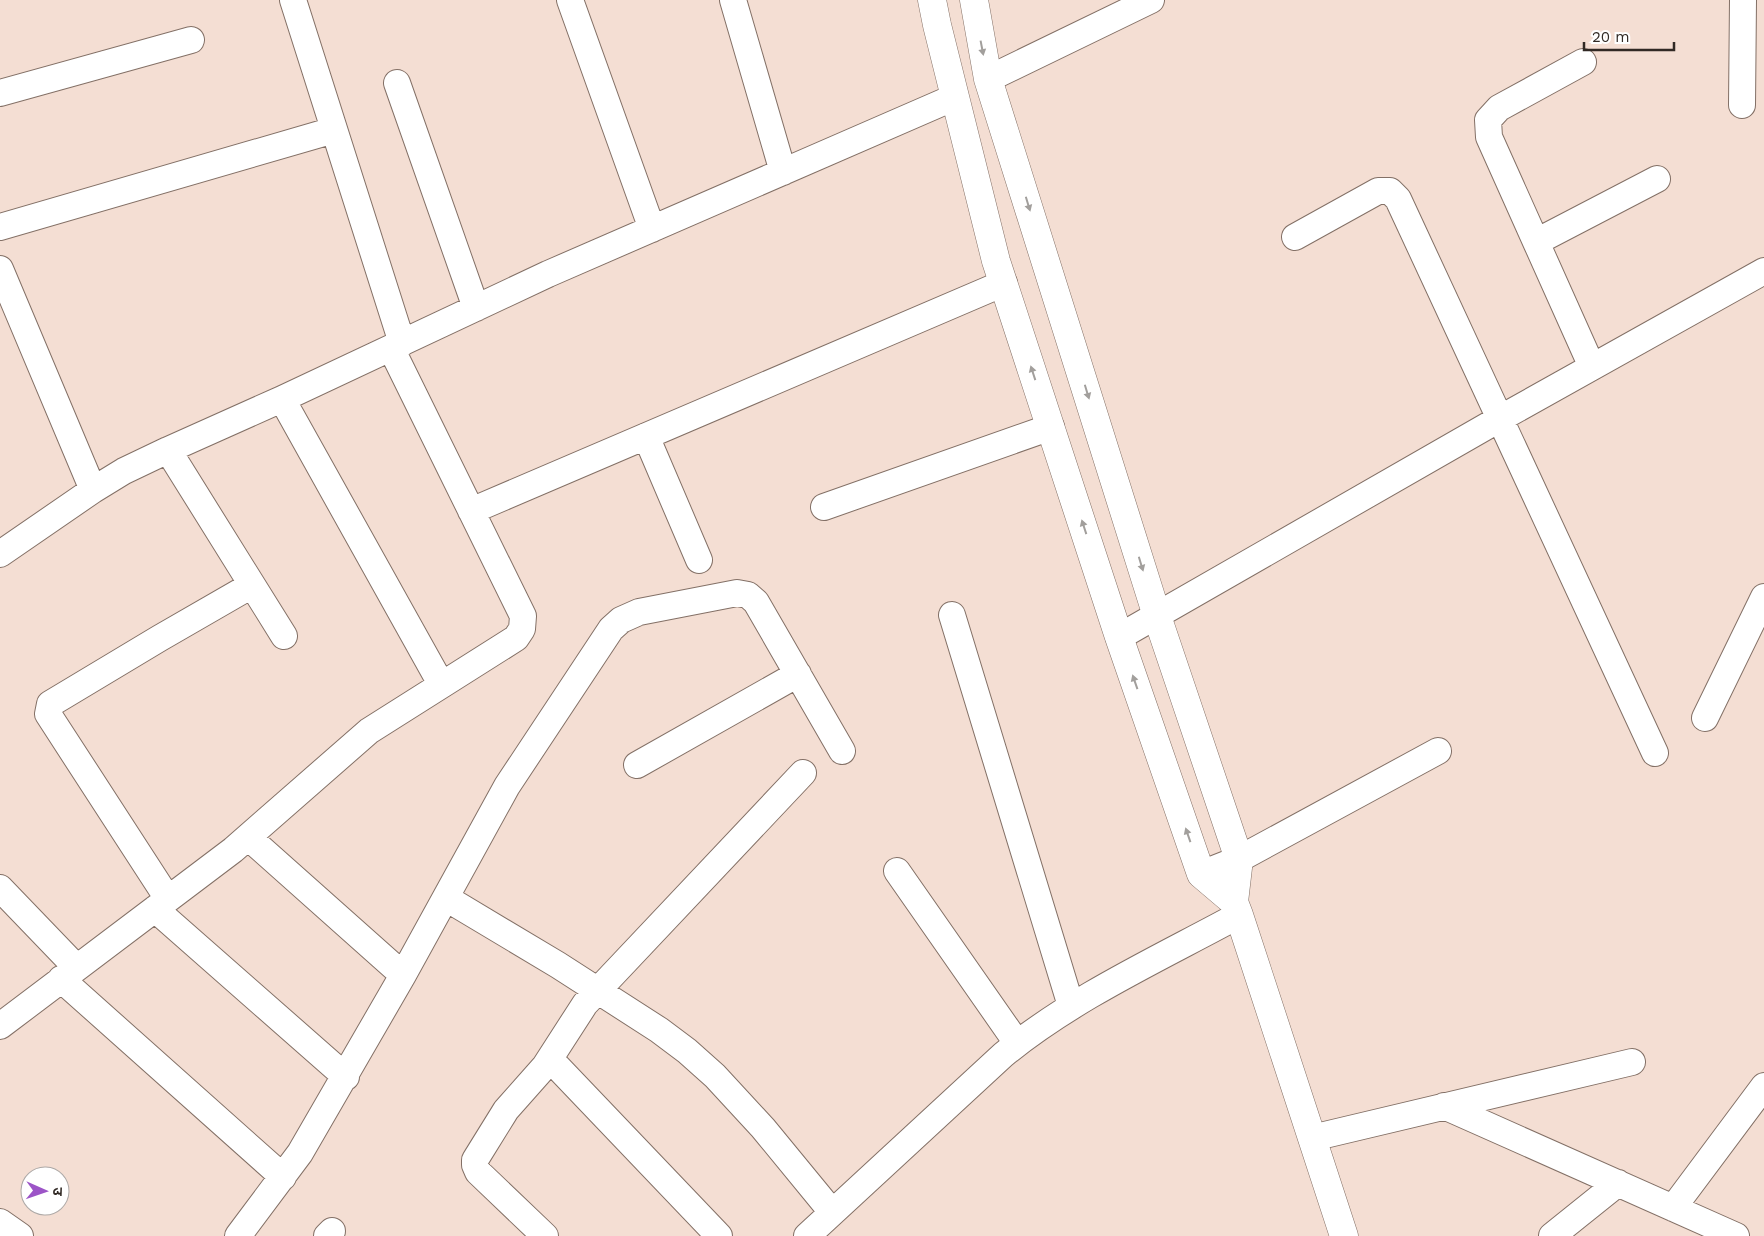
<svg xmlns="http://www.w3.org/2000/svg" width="1764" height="1236" font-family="'Work Sans','Noto Sans Devanagari',sans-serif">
  <rect width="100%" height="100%" fill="#f4ded3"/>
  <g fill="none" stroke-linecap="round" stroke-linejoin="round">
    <defs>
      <path id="street" d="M293,0L402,343
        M570,0L652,229
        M733,0L783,172
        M1583,62L1499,108L1488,120L1489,137L1592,367
        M988,79L1151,0
        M397,83L476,308
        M0,93L191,40
        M1742,105L1743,0
        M0,227L334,130
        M1295,237L1378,191H1390L1398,199L1655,753
        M1536,242L1657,179
        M0,269L93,490
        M282,399L441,684
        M646,436L699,560
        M168,450L284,636
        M824,507L1051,427
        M471,511L1004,283
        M0,554L93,490L124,471L168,450L282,399L548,274L955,97
        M952,615L1071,1006
        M1119,637L1501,418L1764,271
        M1705,718L1764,597
        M637,765L798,674
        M248,837L403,975
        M897,871L1017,1043
        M1201,874L1239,859L1438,751
        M0,888L76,967
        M446,898L558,965L659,1030L687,1051L715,1076L763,1128L832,1212
        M168,899L48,714L50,704L160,638L252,585
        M155,909L346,1077
        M61,979L283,1177
        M0,1026L233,850L369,731L516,638L522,629L523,616L391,348
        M550,1059L719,1236
        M1444,1106L1736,1236
        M1312,1138L1632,1062
        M1673,1208L1764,1086
        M0,1222L20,1236
        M238,1236L300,1153L403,975L507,786L611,629L621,620L639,612L737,593L748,595L756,602L842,751
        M327,1236L332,1231
        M545,1236L478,1172L475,1165V1160L506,1110L545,1066L585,1004L803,773
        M807,1236L1003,1055C1072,998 1160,958 1239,915
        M1552,1236L1618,1183"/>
      <path id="secondary" d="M932,0L937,25L996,261L1119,637L1201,874L1234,902L1239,915L1344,1236
        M974,0L988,79L1157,616L1239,859L1234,902"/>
    </defs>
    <!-- street casing -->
    <use href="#street" stroke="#837066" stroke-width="28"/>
    <!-- secondary casing -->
    <use href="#secondary" stroke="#837066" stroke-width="29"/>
    <!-- street -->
    <use href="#street" stroke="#fff" stroke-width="26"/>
    <!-- secondary -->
    <use href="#secondary" stroke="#fff" stroke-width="28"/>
  </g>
  <!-- one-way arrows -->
  <defs><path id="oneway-solid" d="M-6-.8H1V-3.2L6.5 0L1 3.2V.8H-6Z" transform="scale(1.25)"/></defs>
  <g fill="#a29f9c">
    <use href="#oneway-solid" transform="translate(982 48) rotate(79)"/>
    <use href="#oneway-solid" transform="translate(1028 204) rotate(73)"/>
    <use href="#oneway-solid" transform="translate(1033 373) rotate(-108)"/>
    <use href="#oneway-solid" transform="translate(1087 392) rotate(73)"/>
    <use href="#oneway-solid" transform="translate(1084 527) rotate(-108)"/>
    <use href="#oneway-solid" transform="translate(1141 564) rotate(73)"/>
    <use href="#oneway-solid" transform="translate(1135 682) rotate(-109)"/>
    <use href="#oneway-solid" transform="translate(1188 835) rotate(-109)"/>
  </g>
  <!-- north arrow -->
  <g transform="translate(45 1191) rotate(92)"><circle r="24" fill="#ffffff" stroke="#ada9a7"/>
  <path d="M0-4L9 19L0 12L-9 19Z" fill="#9c54c7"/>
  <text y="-8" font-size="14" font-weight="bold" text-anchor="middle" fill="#312924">उ</text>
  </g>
  <!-- scale -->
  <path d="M1584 42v8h90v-8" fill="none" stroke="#312924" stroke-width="2.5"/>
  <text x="1592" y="42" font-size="15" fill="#312924" stroke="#ffffff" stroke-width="4" paint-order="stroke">20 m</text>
</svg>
